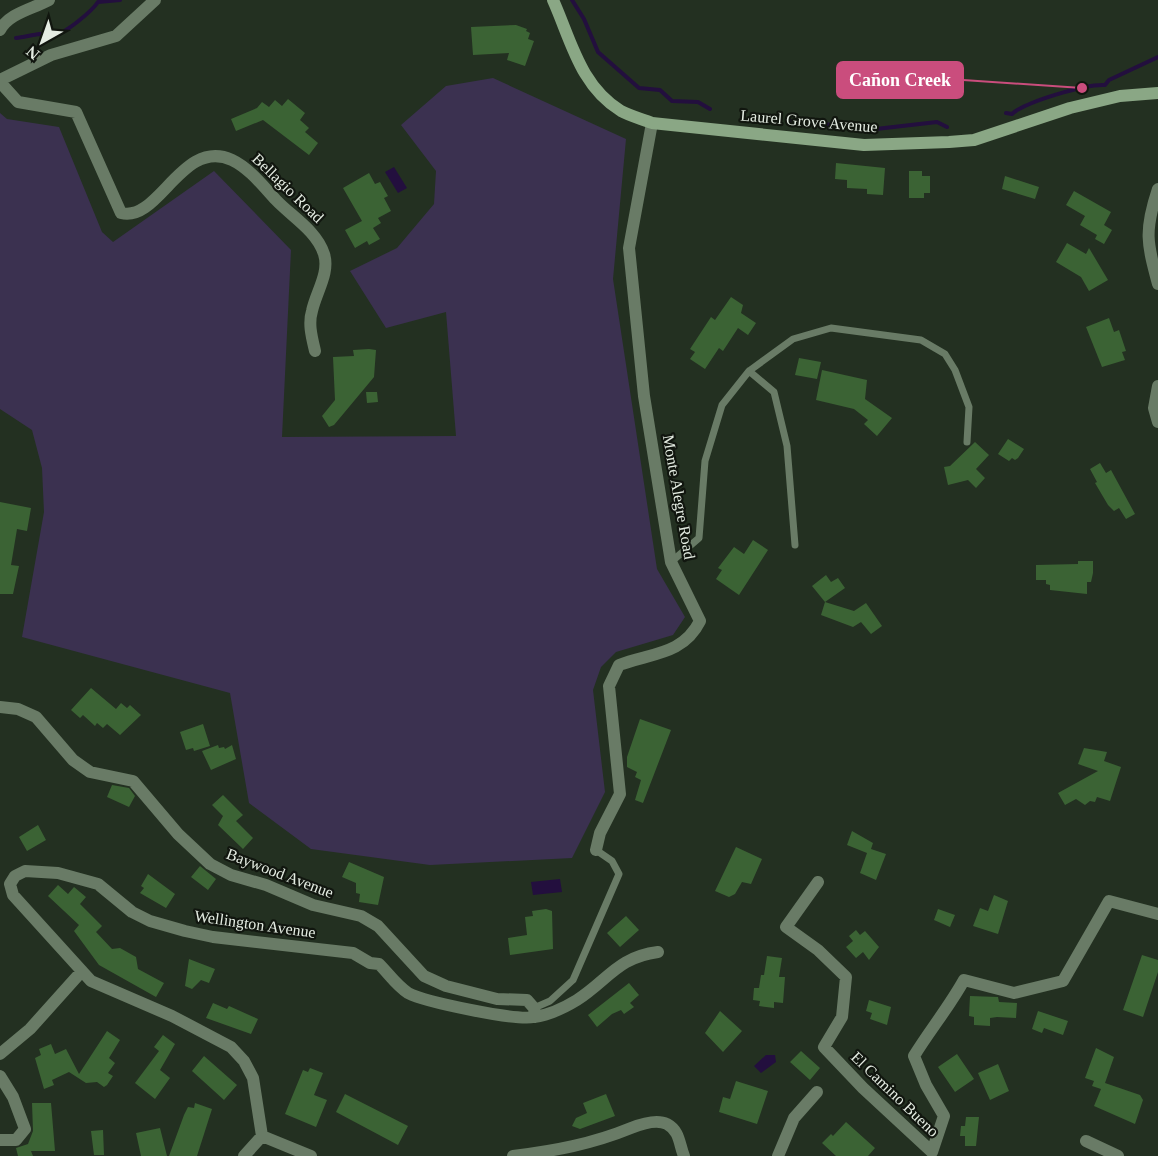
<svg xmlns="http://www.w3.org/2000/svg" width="1158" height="1156" font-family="'Times New Roman',serif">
  <rect width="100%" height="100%" fill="#233021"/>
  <!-- green -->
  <path fill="#3b3150" d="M493,78L626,139L613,279L657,569L685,617L673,635L616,652L601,667L593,690L605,792L572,858L430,865L311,849L249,803L230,693L22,637L44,512L42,468L32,430L0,409V113L7,119L59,127L102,232L113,242L214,171L291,250L282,437L456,436L446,312L386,328L350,271L397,248L434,204L436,171L401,125L446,86Z"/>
  <!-- water -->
  <path fill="#230f3e" d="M394,167L407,188L398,193L385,172Z
    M560,879L562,892L533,895L531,882Z
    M766,1055H775L776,1062L761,1073L754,1066Z"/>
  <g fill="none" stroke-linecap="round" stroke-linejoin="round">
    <!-- stream -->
    <path stroke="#230f3e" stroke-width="4" d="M572,0L584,19L598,52L639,88L660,90L672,101L698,102L710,109
      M16,38C24,37 32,35 40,34C45,34 50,36 54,35C65,34 92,11 98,2L120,0
      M1006,113L1012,114C1025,102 1085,84 1105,85L1109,80L1158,57
      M789,121L876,129L937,122L947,127"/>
  </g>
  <!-- building -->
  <path fill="#3b6334" d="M516,25L527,29L526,31L530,33L528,39L534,41L525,66L507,60L509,53L473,55L471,27Z
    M288,99L305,113L300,120L309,128L305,132L318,143L309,155L263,120L236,131L231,119L257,108L262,102L269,107L275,100L282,106Z
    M836,163L885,168L883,195L867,194V189L847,188V180L835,179Z
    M909,171H922V176H930V193H924V198H909Z
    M369,173L375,184L380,182L388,196L384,198L391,211L378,218L381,223L373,228L380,239L369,245L367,241L355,248L345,230L362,221L343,188Z
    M1005,176L1039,187L1035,199L1002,189Z
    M1074,191L1111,212L1104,225L1112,230L1104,244L1095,239L1097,235L1080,225L1085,216L1066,205Z
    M1067,243L1086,254L1089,248L1108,280L1089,291L1081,277L1056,262Z
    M731,297L743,305L741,313L756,323L748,335L738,328L723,351L719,348L705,369L690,359L695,352L690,349L711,317L715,320Z
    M1109,318L1114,332L1119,330L1126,351L1122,352L1125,360L1102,367L1086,327Z
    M369,349L376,350L374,377L334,425L329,427L322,416L335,400L333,357L354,356L353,350Z
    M799,358L821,362L817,379L795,375Z
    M822,370L867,380L865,399L892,418L877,436L864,424L868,420L854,409L816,400Z
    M366,392H377L378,402L367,403Z
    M1008,439L1024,449L1018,458L1015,460L1012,458L1009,461L998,454Z
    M975,442L989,455L976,469L985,478L976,488L968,480L948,485L944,467L950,466Z
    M1100,463L1106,473L1111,470L1135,514L1126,519L1119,508L1114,511L1108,505L1095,483L1097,482L1090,469Z
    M0,502L31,508L27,531L17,529L11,565L19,566L13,594H0Z
    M753,540L768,550L739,595L716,579L722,570L718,568L734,547L744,554Z
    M1078,561H1093V573L1091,582H1087V594L1050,590V585L1046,584V580H1036V565L1078,564Z
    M826,575L831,582L838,578L845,588L825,602L854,611L866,603L882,626L871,634L861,622L853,627L821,615L825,602L812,586Z
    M91,688L116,709L121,703L127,708L130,705L141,715L120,735L107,724L103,728L97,723L95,726L83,715L80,718L71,710Z
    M640,719L671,730L643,803L635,800L641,780L635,777L637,772L627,767V757Z
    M203,724L210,746L194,751L193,748L186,750L180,732Z
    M218,745L219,748L224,747L225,749L232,745L236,759L211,770L202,751Z
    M1084,748L1107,752L1104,761L1121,767L1110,801L1097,797L1095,802L1090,801L1085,805L1076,799L1065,805L1058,793L1098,771L1078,764Z
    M112,785L129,788L135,796L129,807L107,797Z
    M223,795L243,815L236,821L253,838L243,849L218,825L223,816L212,805Z
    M38,825L46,840L27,851L19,837Z
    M852,831L873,843L871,849L886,854L876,880L860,873L867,853L847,845Z
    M736,847L762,859L751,884L742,882L735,894L729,897L715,891Z
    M349,862L384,877L378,905L359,902L360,894L356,893V883L342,877Z
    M200,866L216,879L208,890L191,877Z
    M148,874L175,894L166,908L140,893L144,888L141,886Z
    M58,885L68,894L74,887L86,897L80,904L102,926L96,932L112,949L120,948L136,957L138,969L164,983L156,997L99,965L74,931L79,925L48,896Z
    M994,895L1008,901L998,934L973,926L980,908L988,911Z
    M546,909L552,911L553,949L510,955L508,938L527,935L525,917L533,916L532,911Z
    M938,909L955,915L950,927L934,920Z
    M626,916L639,930L620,947L607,933Z
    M856,930L860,935L865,931L879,947L869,960L863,952L856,958L846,947L853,941L849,936Z
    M1142,955L1158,960V972L1143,1017L1123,1010Z
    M767,956L782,958L779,977H785L783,1003L774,1002V1008L759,1006L760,1001L753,1000L754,988H759L761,975H764Z
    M189,959L215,969L209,983L201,980L192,989L185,986Z
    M629,983L639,995L630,1003L634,1007L624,1014L621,1010L612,1014L597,1027L588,1015Z
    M970,996L998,997L999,1002L1017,1003L1016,1018L997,1017L990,1018V1026L974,1025V1017L969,1016Z
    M869,1000L891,1007L887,1025L870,1019L872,1013L866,1011Z
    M213,1003L227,1009L229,1006L258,1019L251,1034L206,1018Z
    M720,1011L742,1031L723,1052L705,1033Z
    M1038,1011L1068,1021L1063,1035L1044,1028L1042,1033L1032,1029Z
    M107,1031L120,1040L109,1058L115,1063L108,1073L113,1076L107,1085L104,1087L97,1082L86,1083L69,1072L52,1080L54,1085L44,1089L35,1058L41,1055L39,1049L51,1044L55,1054L66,1049L79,1074Z
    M163,1035L175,1044L160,1070L170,1078L155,1099L135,1083L159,1051L154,1047Z
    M1096,1048L1114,1057L1105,1083L1140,1095L1143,1100L1135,1124L1094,1106L1101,1089L1092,1086L1094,1081L1085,1078Z
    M801,1051L820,1068L810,1080L790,1062Z
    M957,1054L974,1079L955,1092L938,1067Z
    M204,1056L237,1085L224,1100L192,1071Z
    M998,1064L1009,1091L990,1100L978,1073Z
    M310,1068L323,1073L314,1095L327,1100L316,1127L285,1114L303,1070L308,1072Z
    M736,1081L768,1091L757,1124L719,1112L723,1097L730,1099Z
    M345,1094L408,1126L398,1145L336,1112Z
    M606,1094L615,1116L580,1129L572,1126L576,1118L587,1113L583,1103Z
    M32,1103H51L55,1151H31L33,1156H18L16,1148L28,1144L33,1131Z
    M195,1103L212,1109L197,1156H169L184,1115L188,1107L194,1108Z
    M966,1117H979L976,1146H965V1136H960L961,1126H965Z
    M846,1122L875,1148L868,1156H836L822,1143L831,1134L833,1136Z
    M160,1128L167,1156H141L136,1133Z
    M103,1130L104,1155H94L91,1131Z"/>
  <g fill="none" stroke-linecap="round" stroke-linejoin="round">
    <!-- lane -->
    <path stroke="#697b66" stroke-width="7" d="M749,371L774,392L787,446L795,545
      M671,562L699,538L705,461L722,405L749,371L793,339L831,328L921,340L945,354L955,370L969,407L967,442
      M534,1008L550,1001L573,980L619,874L612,861L596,850"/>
    <!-- street -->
    <path stroke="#697b66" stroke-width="12" d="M0,30C9,13 33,9 49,0
      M0,80L51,55L116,36L155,0
      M0,82L18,102L76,112L121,213C159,223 182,137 232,160C249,168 263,186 276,200C291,216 317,231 324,254C330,273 316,292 312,311C308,324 312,338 315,351
      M1158,189C1144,231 1147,243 1158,284
      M1158,386L1154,408L1158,422
      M0,707L18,709L36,717L73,760L90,772L133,781L178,834L210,864L231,875L266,885L313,905L361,916L378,926L424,976L446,986L497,999L527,1000L534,1008L535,1017
      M596,850L600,833L620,794L609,686L619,665C651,653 683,655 700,621L671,562L644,396L629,248L652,123
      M818,882L786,927L818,950L846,977L842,1017L824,1047L863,1088L932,1152L944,1116L926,1085L914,1056C930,1030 949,1007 964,980L1014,993L1063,981L1109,901L1158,914
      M0,1054L30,1029L82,971
      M0,1076L13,1097L25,1129L16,1140H0
      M1086,1141L1118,1156
      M244,1156L262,1136
      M311,1156L262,1136L253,1078L244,1061L231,1047L172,1016L91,981L13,895L10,884L15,876L25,871L58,873L98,884L132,912L150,921L185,931L213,937L353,953L370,963L379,964C389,974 396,985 408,993C425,1002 516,1021 534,1017C549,1015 564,1008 577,1000C608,980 618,957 658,952
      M513,1156C554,1151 592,1144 631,1128C641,1124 657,1119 667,1124C680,1131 679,1144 684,1156
      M778,1156L794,1118L817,1092"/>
    <!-- secondary -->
    <path stroke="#8aa785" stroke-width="12" d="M553,0C571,40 580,86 621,111C630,116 642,119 652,123L864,145L949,142L974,140L1070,108L1120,96L1158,93"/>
  </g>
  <g text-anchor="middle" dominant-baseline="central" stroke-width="4.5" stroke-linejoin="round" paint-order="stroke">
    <!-- street labels -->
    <g font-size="16" fill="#e4ece2" stroke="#11160f">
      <text transform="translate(809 121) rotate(5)">Laurel Grove Avenue</text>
      <text transform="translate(288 188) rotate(44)">Bellagio Road</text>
      <text transform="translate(679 497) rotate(80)">Monte Alegre Road</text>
      <text transform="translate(280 873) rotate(21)">Baywood Avenue</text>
      <text transform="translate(255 924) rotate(8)">Wellington Avenue</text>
      <text transform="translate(895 1094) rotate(44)">El Camino Bueno</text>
    </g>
  </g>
  <!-- callouts -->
  <path fill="none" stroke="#ca4d7d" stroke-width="2" d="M1082 88L963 80"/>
  <circle fill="#ca4d7d" stroke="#11160f" stroke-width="2" cx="1082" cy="88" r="6"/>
  <rect fill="#ca4d7d" stroke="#ca4d7d" stroke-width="2" x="837" y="62" width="126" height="36" rx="6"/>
  <g font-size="18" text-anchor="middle" font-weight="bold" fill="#fff">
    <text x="900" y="86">Cañon Creek</text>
  </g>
  <!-- north arrow -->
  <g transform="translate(42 42) rotate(220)" stroke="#11160f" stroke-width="4.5" paint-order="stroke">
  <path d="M0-4.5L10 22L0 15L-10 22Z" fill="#e4ece2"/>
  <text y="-9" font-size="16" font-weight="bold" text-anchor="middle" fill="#e4ece2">N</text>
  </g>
</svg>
